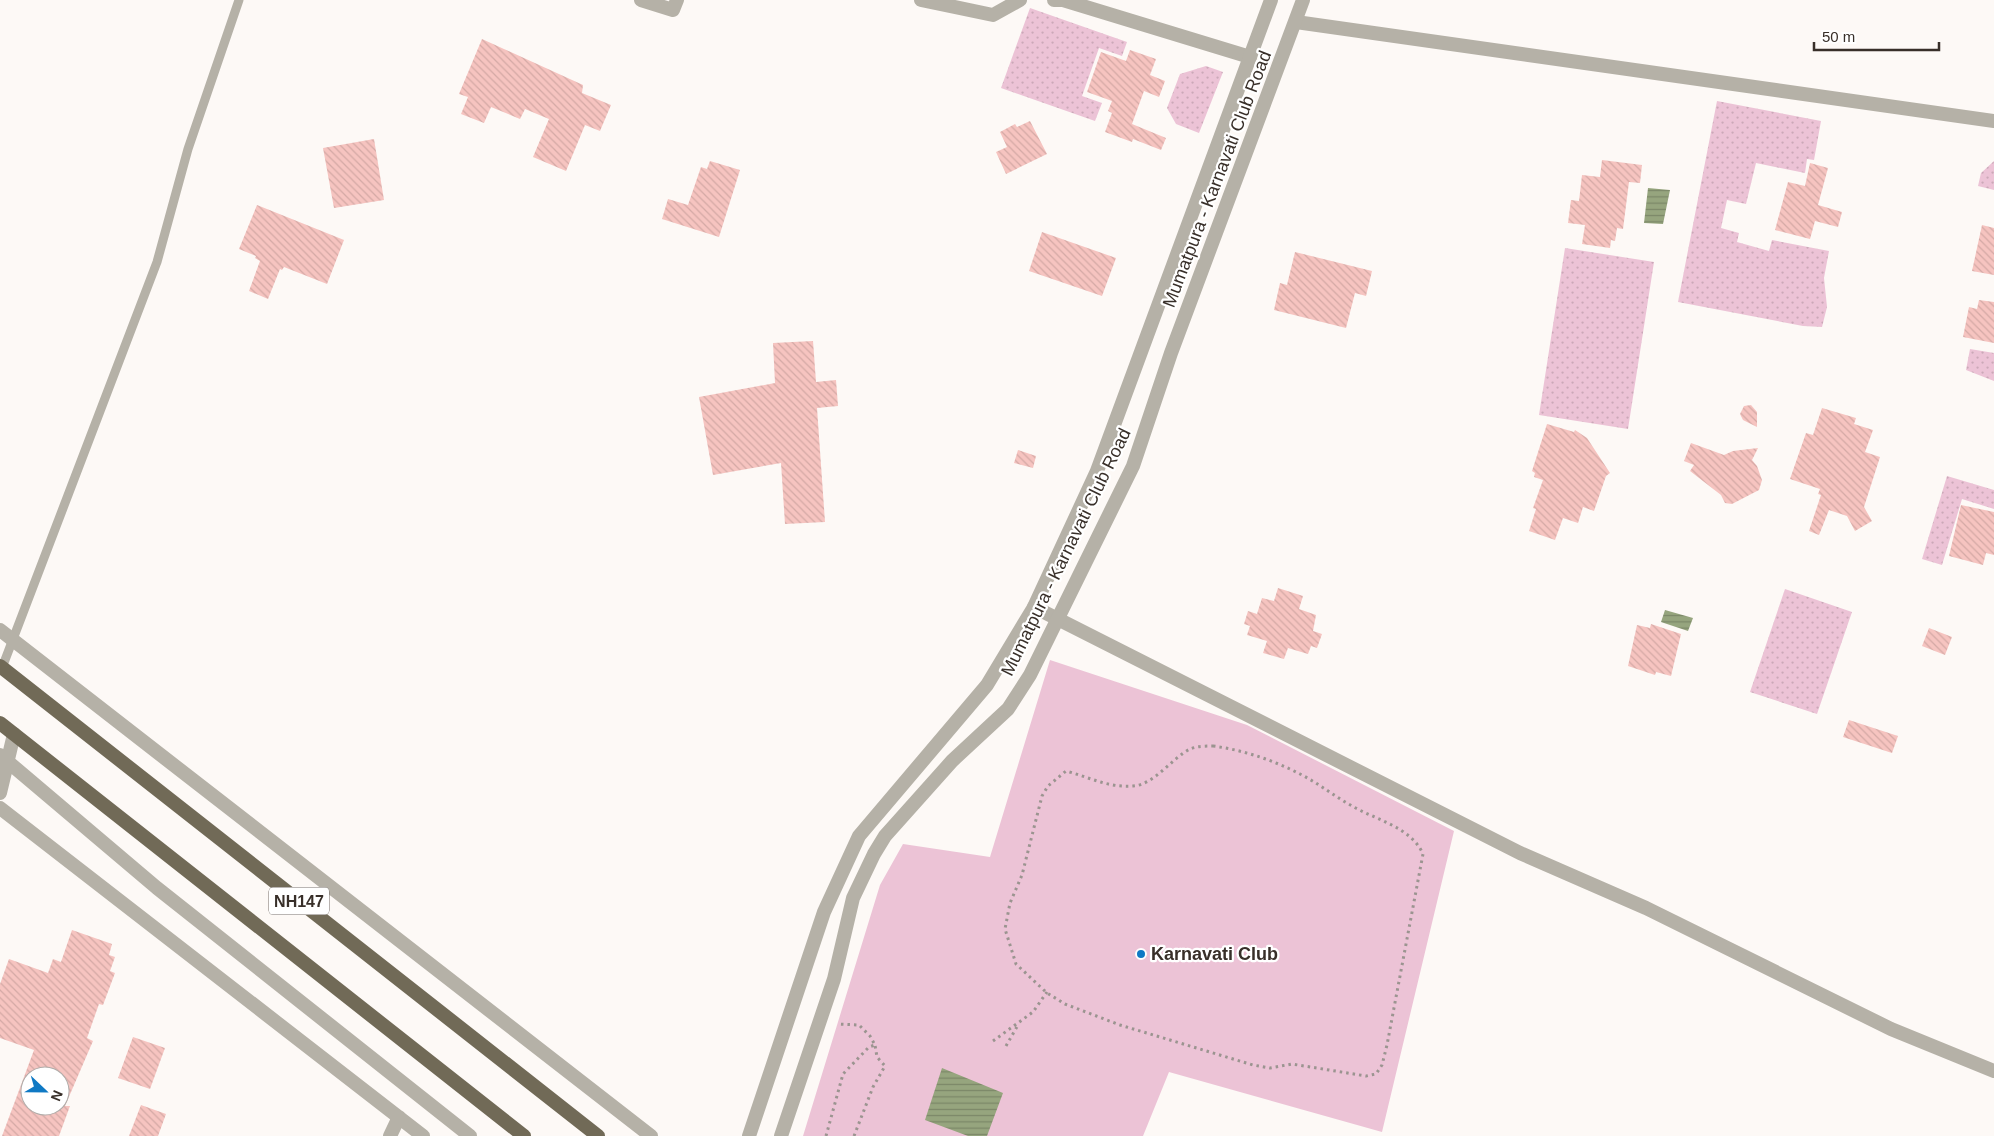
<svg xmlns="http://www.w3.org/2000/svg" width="1994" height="1136" font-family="Arial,sans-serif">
  <defs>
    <pattern id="grass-dots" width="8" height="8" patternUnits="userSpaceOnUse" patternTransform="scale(1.25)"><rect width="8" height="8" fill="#ecc3d6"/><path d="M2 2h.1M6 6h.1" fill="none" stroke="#cba8b8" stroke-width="1.8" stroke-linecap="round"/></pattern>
    <pattern id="water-rules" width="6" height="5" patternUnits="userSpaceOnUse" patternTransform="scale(1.25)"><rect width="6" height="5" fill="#96a57e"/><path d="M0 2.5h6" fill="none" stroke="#7b8767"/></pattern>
    <pattern id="building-back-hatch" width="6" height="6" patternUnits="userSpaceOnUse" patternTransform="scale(1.25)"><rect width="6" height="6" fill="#f6c4c0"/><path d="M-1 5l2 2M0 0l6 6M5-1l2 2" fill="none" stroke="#d4a9a5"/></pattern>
  </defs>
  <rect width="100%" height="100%" fill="#fdf9f6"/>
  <!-- grass -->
  <path fill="url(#grass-dots)" d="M1030,8L1127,42L1122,56L1099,48L1082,96L1102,103L1095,121L1001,88Z
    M1206,66L1223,72L1199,133L1176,124L1167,108L1180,74Z
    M1717,101L1821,121L1814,160L1807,159L1805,173L1756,163L1746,204L1727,200L1721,228L1739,233L1737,242L1769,251L1772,240L1829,251L1824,278L1827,307L1822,327L1803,326L1678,302Z
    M1994,161V190L1978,186L1981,173Z
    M1565,248L1654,262L1628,429L1539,415Z
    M1970,349L1994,353V381L1966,370Z
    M1947,476L1994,490V509L1962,499L1942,565L1922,559Z
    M1785,589L1852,612L1817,714L1750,692Z"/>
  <!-- pitch -->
  <path fill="#ecc3d6" d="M1050,660L1247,725L1454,831L1382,1132L1169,1072L1143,1136H803L880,885L903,844L990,857Z"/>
  <!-- water -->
  <path fill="url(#water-rules)" d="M1648,188L1670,190L1663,224L1644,223Z
    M1665,610L1693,618L1688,631L1661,622Z
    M942,1068L1003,1093L987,1136H968L925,1120Z"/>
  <!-- building -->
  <path fill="url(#building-back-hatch)" fill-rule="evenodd" d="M482,39L583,85L582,93L611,105L600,131L585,125L566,171L533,157L549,119L525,109L520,119L491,107L484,123L461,114L468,97L459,94Z
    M1130,50L1156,59L1150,75L1165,81L1159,97L1144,91L1132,124L1166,138L1161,150L1133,139L1132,142L1105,132L1112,113L1108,111L1112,101L1087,92L1101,52L1126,61Z
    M1030,121L1047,154L1006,174L996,152L1007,147L1000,132L1015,124L1017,127Z
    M374,139L384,200L334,208L323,148Z
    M1602,160L1642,165L1640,183L1629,182L1623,229L1617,228L1615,241L1611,240L1610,248L1582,244L1585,225L1568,223L1571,200L1579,201L1582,175L1600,177Z
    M710,161L740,170L719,237L662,219L668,199L688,205L701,167L707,169Z
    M1810,163L1828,168L1818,205L1842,212L1838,227L1815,221L1810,239L1775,230L1788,182L1805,186Z
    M257,205L344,240L327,284L284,267L282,270L280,269L268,299L249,291L260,261L255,258L256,256L239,249Z
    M1982,225L1994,228V275L1972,271Z
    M1042,232L1116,258L1102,296L1029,271Z
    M1295,252L1372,271L1366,296L1355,293L1346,328L1274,310L1280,283L1287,285Z
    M1979,300L1994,302V343L1963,337L1969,307L1977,309Z
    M813,341L816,382L836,380L838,406L817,408L825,522L785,524L781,463L713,475L699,397L775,383L773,343Z
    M1751,405L1757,412V427L1743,420L1740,414L1744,406Z
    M1822,408L1856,418L1854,424L1873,430L1865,452L1880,457L1864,507L1872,521L1855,531L1847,516L1829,510L1819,535L1809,531L1821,495L1818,494L1820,489L1790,479L1806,433L1813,435Z
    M1547,424L1574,432L1575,430L1587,438L1610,473L1606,476L1594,511L1583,507L1578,523L1563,518L1555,540L1529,531L1536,509L1533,508L1543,480L1534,477L1535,473L1532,471Z
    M1691,443L1724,455L1733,451L1758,448L1752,460L1757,466L1762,480L1759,490L1732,504L1725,503L1721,495L1690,471L1694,465L1684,461Z
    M1018,450L1036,456L1033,468L1014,463Z
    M1961,505L1994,512V555L1986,553L1983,565L1949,556Z
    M1278,588L1303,596L1299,609L1316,615L1313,631L1322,634L1317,648L1311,646L1308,654L1288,648L1284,659L1263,653L1267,641L1247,635L1250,626L1244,624L1248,611L1257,614L1262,598L1274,601Z
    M1651,624L1681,634L1671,676L1656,672L1655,675L1628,666L1637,625L1650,628Z
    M1929,628L1952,637L1945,655L1922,646Z
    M1849,720L1898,736L1892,753L1843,737Z
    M72,930L112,944L109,955L115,957L110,971L115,973L103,1005L99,1004L87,1038L93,1041L65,1106H70L59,1136H2L34,1050L0,1038V984L9,959L48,973L53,959L61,962ZM30,1076H60V1106H30Z
    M133,1037L165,1048L150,1089L118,1078Z
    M141,1105L166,1114L158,1136H129Z"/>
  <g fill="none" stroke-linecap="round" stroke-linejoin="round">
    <!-- path -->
    <path stroke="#9b9490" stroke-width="3" stroke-dasharray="2.5 4" stroke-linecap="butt" d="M1213,746C1243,750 1273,760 1300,774C1318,783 1334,796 1352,806C1376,820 1411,827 1423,854L1387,1045L1382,1065L1376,1074L1366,1076L1292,1064L1270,1068L1253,1065L1120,1025L1065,1004L1047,993L1016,964L1005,929L1010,903L1022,875L1042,796L1048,786L1066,771C1089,777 1108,788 1133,786C1154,785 1172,758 1190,749C1197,746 1206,746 1213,746Z
      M993,1041L1033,1012L1047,992
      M1006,1046L1018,1025
      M826,1136L843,1074L869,1047L875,1045L870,1036L859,1025L837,1024
      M854,1136L873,1087L885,1066L877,1057L875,1045"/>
    <!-- service -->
    <path stroke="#b5b1a7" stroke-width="9" d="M2,668L157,262L188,149L239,0"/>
    <!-- minor -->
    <path stroke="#b5b1a7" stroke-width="14" d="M641,0L673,10L677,0
      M921,0L993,15L1020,0
      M1054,0H1063L1250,57
      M1296,22L1994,121
      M1034,607L1520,853L1646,908L1891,1029L1994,1071"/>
    <!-- tertiary -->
    <path stroke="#b5b1a7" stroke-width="14" d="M0,630L651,1136
      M0,755L157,888L470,1136
      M0,793L14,734
      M0,808L423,1136
      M390,1136L399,1117
      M749,1136L824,912L859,836L987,685L1034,607L1097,471L1271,0
      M781,1136L834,979L853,898L874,854L885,836L952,761L1008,709L1030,675L1133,466L1171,353L1303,0"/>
    <!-- trunk -->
    <path stroke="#716a57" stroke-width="14" d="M0,666L598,1136
      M0,723L524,1136"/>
  </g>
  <!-- markers -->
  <circle fill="#0f79c4" stroke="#fff" stroke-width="2" cx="1141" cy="954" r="5"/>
  <g text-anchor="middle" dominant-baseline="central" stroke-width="4.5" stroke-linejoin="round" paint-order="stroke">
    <!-- shield labels -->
    <rect fill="#fff" stroke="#746d69" stroke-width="1" x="269" y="887.5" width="60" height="27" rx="4"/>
    <g font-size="16" font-weight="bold" fill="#382f29">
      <text x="299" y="901">NH147</text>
    </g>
    <!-- street labels -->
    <g font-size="18" fill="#382f29" stroke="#fff">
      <text transform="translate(1217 179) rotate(-69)">Mumatpura - Karnavati Club Road</text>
      <text transform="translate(1066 552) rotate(-64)">Mumatpura - Karnavati Club Road</text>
    </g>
    <!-- poi labels -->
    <g font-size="18" font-weight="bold" fill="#382f29" stroke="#fff" text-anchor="start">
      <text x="1151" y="954">Karnavati Club</text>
    </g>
  </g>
  <!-- north arrow -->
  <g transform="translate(45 1091) rotate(112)"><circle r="24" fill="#ffffff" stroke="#afaca9"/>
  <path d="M0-4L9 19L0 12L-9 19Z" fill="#0f79c4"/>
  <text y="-8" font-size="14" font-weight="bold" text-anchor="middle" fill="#382f29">N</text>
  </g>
  <!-- scale -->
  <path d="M1814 42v8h125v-8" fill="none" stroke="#382f29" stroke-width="2.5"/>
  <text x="1822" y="42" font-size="15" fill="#382f29" stroke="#ffffff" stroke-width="4" paint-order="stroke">50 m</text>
</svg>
